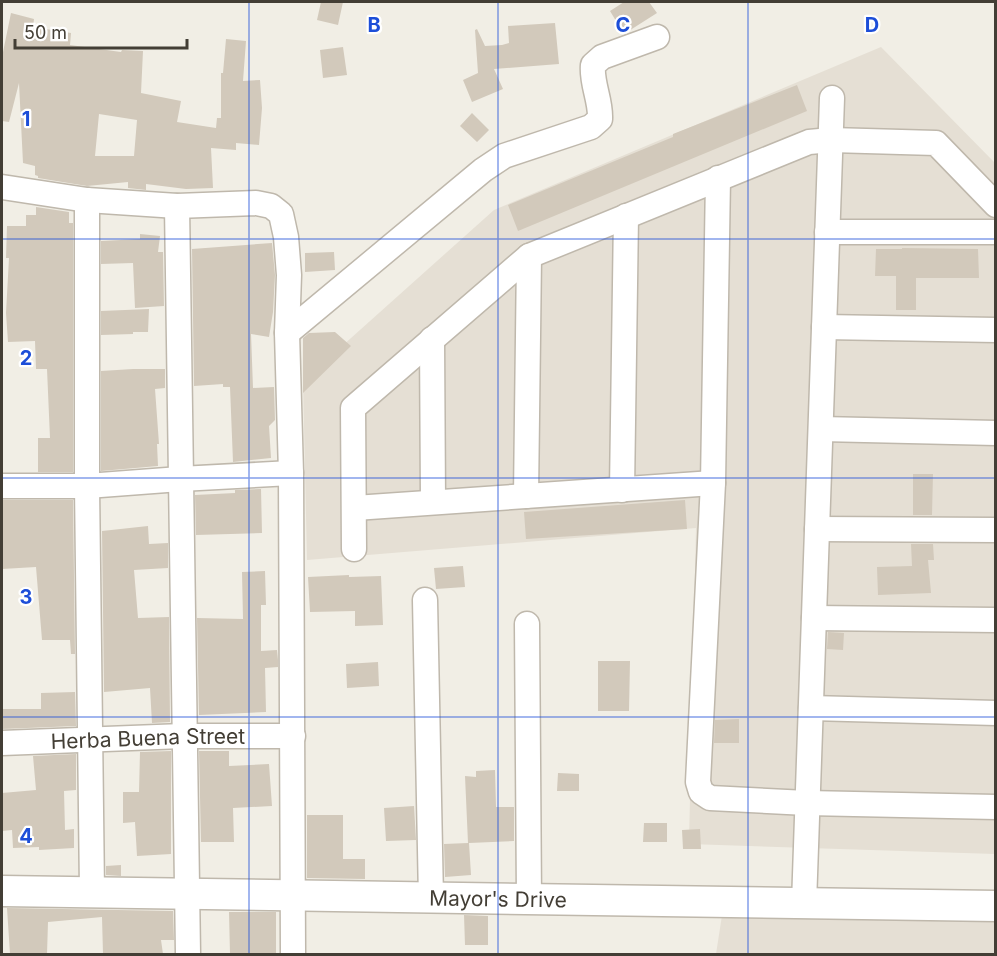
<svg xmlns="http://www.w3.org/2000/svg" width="997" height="956" font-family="Inter,sans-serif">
  <rect width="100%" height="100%" fill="#f1eee5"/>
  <!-- residential -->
  <path fill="#e5dfd4" d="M881,47L995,163V854L689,844L696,528L307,560L303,381L494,210Z
    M723,909L995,917V954H716Z"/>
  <!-- building -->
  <path fill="#d2c9bb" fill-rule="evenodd" d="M321,2H343L338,25L317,20Z
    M624,2H649L657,13L624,34L610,11Z
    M11,13L34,19L33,27L71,33L70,45L121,52L122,50L143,51L141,93L181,101L177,122L216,128L217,118H221V73H223L226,39L246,41L243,81L260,80L262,108L259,145L236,143V150L211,148L213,188L186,189L146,184V190L128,188V182L87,186L38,178V176L35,175V166L23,163L19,83L9,122L2,121V57ZM99,114L137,120L134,156H95Z
    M555,23L559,64L494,69L503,89L472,102L463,80L478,73L475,30L477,29L485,46L502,45L509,43L508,26Z
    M343,47L347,75L323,78L320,50Z
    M797,85L807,111L518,231L508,205L673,137V134Z
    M472,113L489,130L477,142L460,126Z
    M36,207L69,212V223H73V472H38V438H50L47,369H36L35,341L8,342L6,313L9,258H6L7,226H26V215H36Z
    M140,234L160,236L158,252H163L164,306L135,308L133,263L101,264V241L140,239Z
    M272,243L275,275L273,312L269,337L251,334L253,388L274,387L275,420L269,426L271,458L233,462L230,387H223V384L194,386L192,249Z
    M902,248L978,249L979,278H916V310H896V276H875L876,249H902Z
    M334,252L335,270L305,272V253Z
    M149,309L148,332H133V334L101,335V311Z
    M335,332L351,346L303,393V338L309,333Z
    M133,369H165V388L155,389L159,444H157L158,466L101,471V371Z
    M913,474H933L932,515H913Z
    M261,489L262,533L196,535L195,495L235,493V490Z
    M2,500H73L75,654H71L70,640H42L36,567L2,569Z
    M685,500L687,529L526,539L524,512Z
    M148,526L149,544L168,543V568L134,570L138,618L169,617L170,722L152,723L150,688L104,692L102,531Z
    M911,544H933L934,560H928L931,593L878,595L877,567L912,566Z
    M463,566L465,587L436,589L434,568Z
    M265,571L266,605H261V651L277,650L278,660V667L265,668L266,712L199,715L197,618L243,619L242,572Z
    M349,575V577L381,576L383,625L355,626V611L310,612L308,577Z
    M828,632L844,633L843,650L827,649Z
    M598,661H630L629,711H598Z
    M378,662L379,686L347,688L346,664Z
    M75,692L76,726L2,729V709H41V693Z
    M739,719V743H714L715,720Z
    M171,751V854L137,856L135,822L123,823V792H139L140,752Z
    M199,751H229V766L269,764L272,806L233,808L234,842H201Z
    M76,754V790L64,791L65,830L74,829V848L39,850V847L13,848L12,830L2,831V793L36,790L33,756Z
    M495,770L496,807H514V841L469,843L471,875L445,877L444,844L468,843L465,776L476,777V771Z
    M558,773L579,774V791H557Z
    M414,806L416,840L386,841L384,808Z
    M307,815H343V859H365V879L307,878Z
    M644,823H667V842H643Z
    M700,829L701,849H683L682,830Z
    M121,865V876L106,875V866Z
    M7,908L173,911L174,940H161L163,954H103L102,917L48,922L47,954H10Z
    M229,912H276V954H230Z
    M464,915L488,916V945H465Z"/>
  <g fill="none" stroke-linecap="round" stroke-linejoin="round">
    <defs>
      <g id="minor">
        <path d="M718,178L713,483L698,782L701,792L710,798L807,803L996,807"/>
        <path d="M2,187L87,200L177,206L256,203L271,206L281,214L286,237L289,275L287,333L291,473L293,954"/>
        <path d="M87,200V486L92,891"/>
        <path d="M177,206L188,954"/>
        <path d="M827,232H996"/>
        <path d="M824,327L996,330"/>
        <path d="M287,333L483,170L504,156L591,127L600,119C601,100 591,83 593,65L602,57L657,37"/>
        <path d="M432,339L433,502"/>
        <path d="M821,429L996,433"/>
        <path d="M2,486H87L180,479L291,473"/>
        <path d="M622,490L626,216"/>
        <path d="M526,496L529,256"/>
        <path d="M355,508L713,483"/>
        <path d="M817,529L996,530"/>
        <path d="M354,549L353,408L529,256L809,142L831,140L936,143L996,205"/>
        <path d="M425,600L431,899"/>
        <path d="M814,618L996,620"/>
        <path d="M527,624L529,900"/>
        <path d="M811,708L996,713"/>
        <path id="s1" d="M2,743L183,736H293"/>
        <path d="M804,904L832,98"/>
      </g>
      <g id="tertiary">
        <path id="s2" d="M2,891L996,906"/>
      </g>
    </defs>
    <!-- minor casing -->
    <use href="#minor" stroke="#bfb8ac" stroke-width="27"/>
    <!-- tertiary casing -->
    <use href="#tertiary" stroke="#bfb8ac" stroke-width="33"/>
    <!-- minor -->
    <use href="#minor" stroke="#fff" stroke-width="24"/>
    <!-- tertiary -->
    <use href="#tertiary" stroke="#fff" stroke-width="30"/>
  </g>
  <!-- grid -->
  <path fill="none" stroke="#1d4ed8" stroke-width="1.5" stroke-opacity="0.55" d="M249,2V954M498,2V954M748,2V954M2,239H996M2,478H996M2,717H996"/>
  <g text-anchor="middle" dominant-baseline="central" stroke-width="4.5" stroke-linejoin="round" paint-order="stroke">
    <!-- street labels -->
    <g font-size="21" fill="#433e35" stroke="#fff">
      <text stroke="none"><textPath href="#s1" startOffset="146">Herba Buena Street</textPath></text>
      <text stroke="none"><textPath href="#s2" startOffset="496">Mayor's Drive</textPath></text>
    </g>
  </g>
  <g font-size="20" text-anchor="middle" font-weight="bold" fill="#1d4ed8" stroke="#fff" stroke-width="4.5" stroke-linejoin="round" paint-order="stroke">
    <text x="374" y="32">B</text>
    <text x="623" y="32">C</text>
    <text x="872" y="32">D</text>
    <text x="26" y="126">1</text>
    <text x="26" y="365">2</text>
    <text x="26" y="604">3</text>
    <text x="26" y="843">4</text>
  </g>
  <!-- border -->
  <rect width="997" height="956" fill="none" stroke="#433e35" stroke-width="6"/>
  <!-- scale -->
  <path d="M15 39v9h172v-9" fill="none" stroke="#433e35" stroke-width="3"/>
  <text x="24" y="39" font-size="18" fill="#433e35" stroke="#ffffff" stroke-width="4.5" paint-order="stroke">50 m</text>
</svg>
